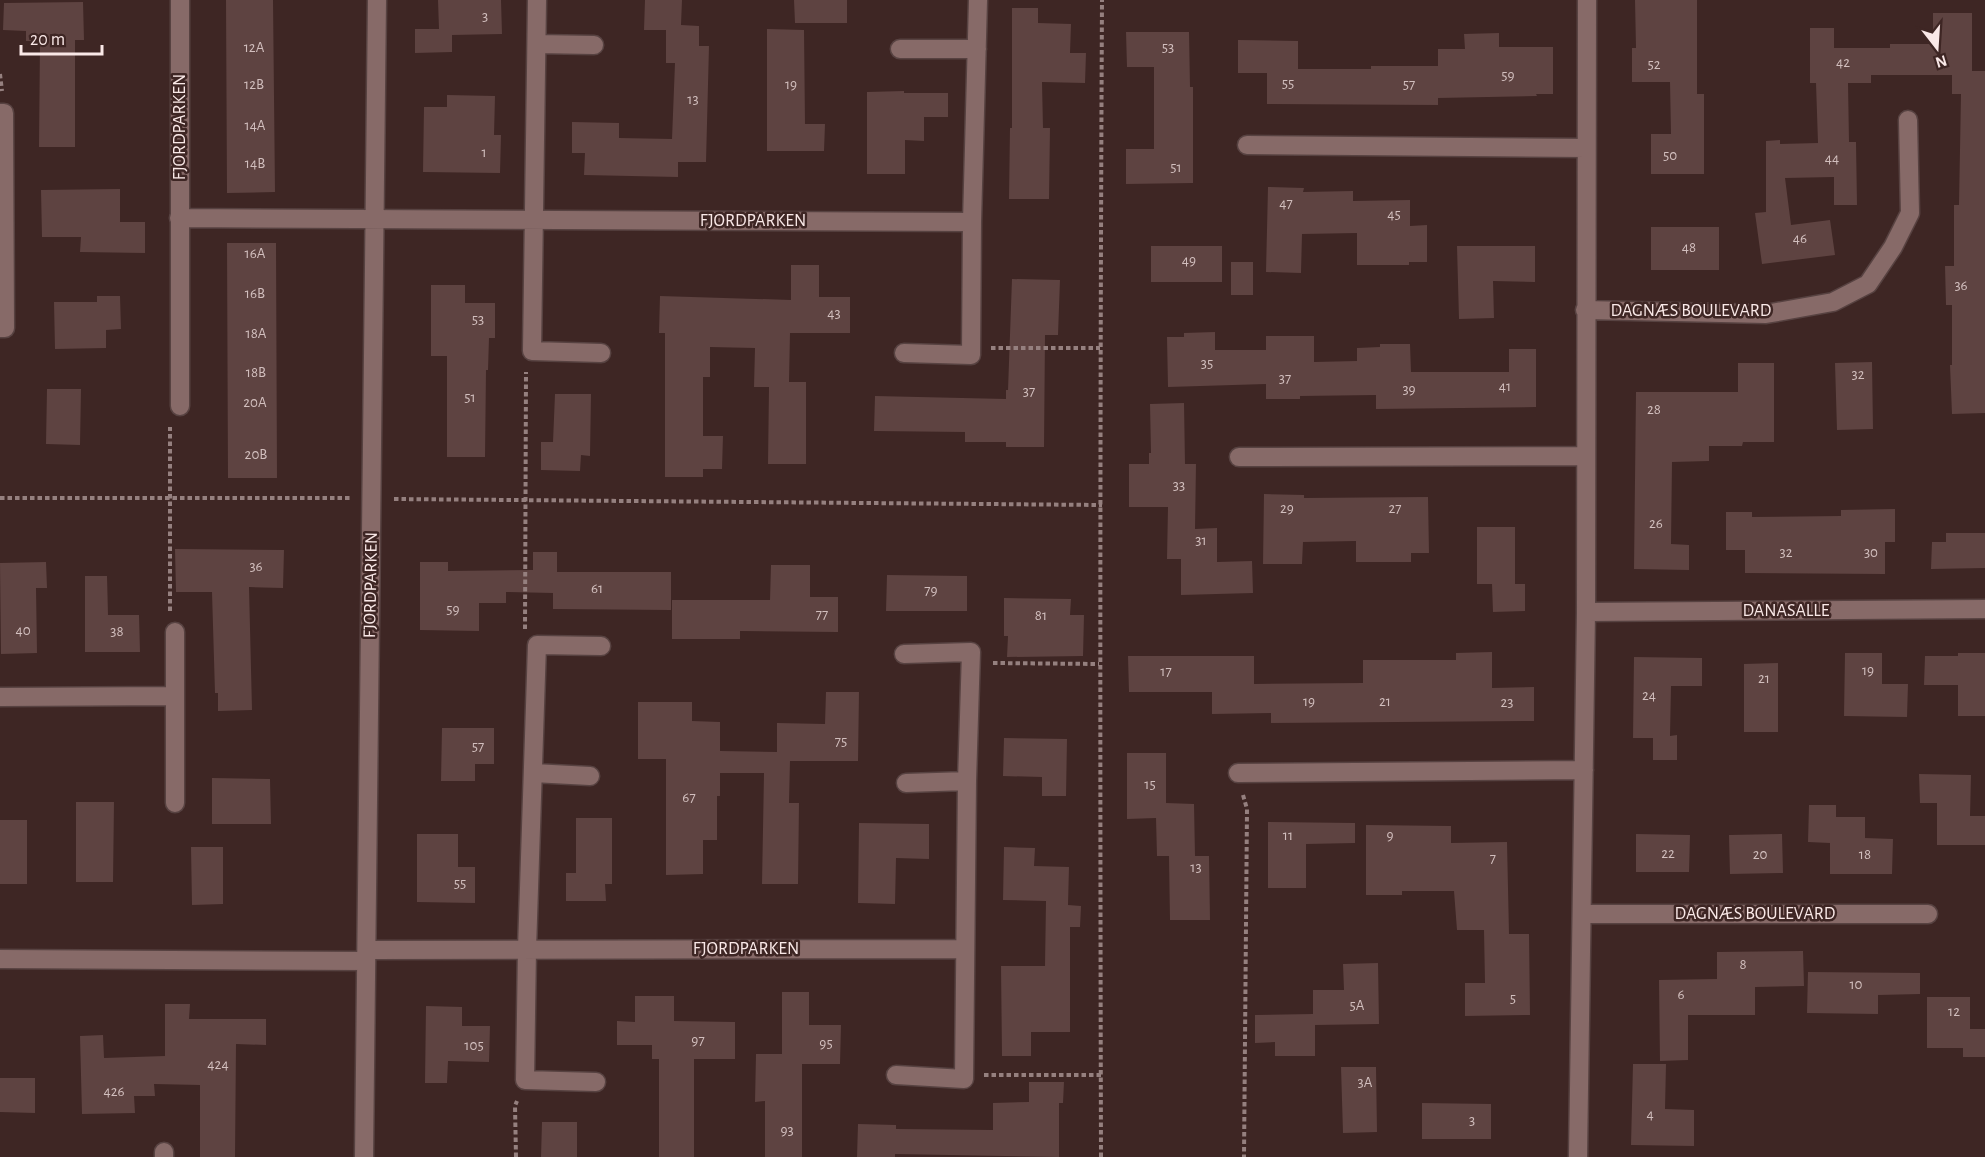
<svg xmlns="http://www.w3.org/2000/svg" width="1985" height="1157" font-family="'Alegreya Sans',sans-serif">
  <rect width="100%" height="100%" fill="#3e2624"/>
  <!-- building -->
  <path fill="#5e4341" d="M226,0H273L275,192L227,193Z
    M438,0H501L502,34L452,35V52L415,53V29H439Z
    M645,0H682L681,25L699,26V46H709L706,162H678V177L584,175L585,153H572V122L619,123V138L672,139L675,63H666V30H644Z
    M794,0H847V23H795Z
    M1635,0H1697V94H1704V174H1651V134H1671L1670,82H1632V48H1636Z
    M83,2L84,40H75V147H39L40,41H26V31L3,30L4,3Z
    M1012,8H1038V23L1071,24L1070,53H1086L1085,83L1042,82L1043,128H1050L1049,199H1009L1010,128H1012Z
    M1933,13H1972V71H1985V413L1952,414L1950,365H1952V305H1946L1945,266H1954V205H1959L1961,94H1952V75H1871V83H1848L1849,142H1856L1857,205H1834V177L1785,178L1791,225L1830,220L1835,255L1762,264L1755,213L1766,212V141L1780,140V144L1818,143L1816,83H1810V28H1834V48H1890V44H1933Z
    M767,29L804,30L805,124H825L824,151H767Z
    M1126,32H1189L1190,87H1193V183L1126,184V149H1154V67H1127Z
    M1499,33V47H1553V94H1536L1537,96L1438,98V105L1267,104V73H1238V40L1298,41V69H1371V66H1438V49H1465L1464,34Z
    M904,91V93H948V117H924V141L905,140V174H867V92Z
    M447,95L495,96L494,135H501L500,173L423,172L424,107H447Z
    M1268,187L1304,188L1303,192L1353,191V201L1410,200V226L1427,225V262H1409V265H1357V233L1302,234L1301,273L1266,272Z
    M120,189V222H145V253L80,252L81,237H42L41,190Z
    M1651,227H1719V270H1651Z
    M227,243H276L277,478H228Z
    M1151,246H1222V282H1151Z
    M1457,246H1535V282L1493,281L1494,318L1459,319Z
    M1231,262H1253V295H1231Z
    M791,265H819V297H850V333H790L789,382H806V464H768L769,387H754L755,348L710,347V377H703V436H723L722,469H703V477H665V333H659L660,296L791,300Z
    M1012,279L1060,280L1058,335H1045L1044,447H1006V442H965V432L874,431L875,396L1006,399V390H1008Z
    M431,285H465V303H495V338H489L488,370H486L485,457H447V356H431Z
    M97,296H120L121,329L106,330V348L55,349L54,302H97Z
    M1215,332V350H1266V336H1314V362L1357,361V348L1380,347V344H1410L1411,372H1509V349H1536V407L1376,409V395L1300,396V399H1266V384L1168,387L1167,337H1184V333Z
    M1872,362L1873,429L1837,430L1835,363Z
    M1738,363H1774V442H1743L1742,446H1709V461L1672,462L1671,544L1689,545V570L1634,569L1636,392H1738Z
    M47,389H81L80,445L46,444Z
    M555,394H591L590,456L581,455L580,471L541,470V442H553Z
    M1184,403L1185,464H1196L1195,529L1217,528V562L1252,561L1253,593L1181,595V559H1167L1168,507H1129V464H1149V453H1151L1150,404Z
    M1264,494L1304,495V498L1428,497L1429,553H1411V562H1356V541L1303,542L1302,564H1263Z
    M1895,509V542H1885V574L1745,573V550H1726V512H1752V517L1841,516V510Z
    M1477,527H1515V584H1525V611L1493,612L1492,584H1477Z
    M1946,533H1985V568L1931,569L1932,542H1946Z
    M175,549L284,550L283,588L249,587L252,710L218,711V693H215L212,592H176Z
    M533,552H557V572H671V610L553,609V593L506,592V603H479V631L420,630V562H448V571L533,570Z
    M46,562L47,588H36L37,653L1,654L0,563Z
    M771,565H810V597H838V632L740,631V639H672V600H770Z
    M887,575L967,576V611H886Z
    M85,576H107L108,615H139L140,652H85Z
    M1004,598L1071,599L1070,615H1084L1083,656L1007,657L1008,636H1004Z
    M1492,652V688L1534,687V721L1271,723V713L1212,714V692H1129L1128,656H1254V684L1363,683V660H1456V653Z
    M1845,653H1882V684H1908L1907,717L1844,716Z
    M1958,653H1985V716H1958V685H1924L1925,656H1958Z
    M1634,657L1702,658V686H1671L1670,736L1677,735V760H1653V738H1633Z
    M1778,663V732H1744V664Z
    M826,692H859L858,761H790L789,803H799L798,884H762L764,773H720V796H717V840H703V874L666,875V759H638V702H692V721L720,722V751L777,752V723L825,724Z
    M442,728H494V764H475V781H441Z
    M1004,738L1067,739L1066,796H1042V777L1003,776Z
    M1127,753H1166V803L1194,804L1195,856H1209L1210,920H1170L1169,856H1157L1156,818L1127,819Z
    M1919,774L1971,775L1970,816H1985V845H1937V803H1920Z
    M212,778L270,779L271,824H212Z
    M76,802H114L113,882H76Z
    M1809,805H1836V817H1865V838L1893,839L1892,874H1830V843L1808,842Z
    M576,818H612V884H605L606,901H566V873H576Z
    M0,820H27V884H0Z
    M1268,822L1355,823V843L1306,844V888H1268Z
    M859,823L929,824V859L896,858L895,904L858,903Z
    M1366,825L1451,826V843L1507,842L1509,934H1529L1530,1015L1465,1016V983H1485L1484,930H1457L1454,891H1402V895H1366Z
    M417,834H458V867H475V903L417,902Z
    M1636,834L1690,835L1689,872H1636Z
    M1782,834L1783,873L1730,874L1729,835Z
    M191,847H223V904L192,905Z
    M1004,847L1035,848L1034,866L1069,867L1068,905L1081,906L1080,927H1070V1032H1031V1056H1002L1001,966H1045L1046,901L1003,900Z
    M1803,951L1804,986L1755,987V1015H1688V1060L1660,1061L1659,980L1717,979V952Z
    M1378,963L1379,1024L1315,1025V1056H1275V1042L1255,1043V1015L1313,1014V990H1344L1343,964Z
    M1808,972L1920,973V994L1878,995V1014L1807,1013Z
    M782,992H809V1025H841L840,1064H802V1157H765V1101L755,1102L756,1054H782Z
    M635,996H674V1021L735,1022V1059H694V1157H659V1059H652V1045H617V1021L635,1022Z
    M1927,997H1970V1029H1985V1057H1963V1048H1927Z
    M165,1004H190L189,1019H266V1045L236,1044L235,1157H200V1085L154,1084L155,1096H134L135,1113L82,1114L80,1036L103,1035L104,1058L165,1056Z
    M426,1006L462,1007V1026H490L489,1062L448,1061L447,1083H425Z
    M1633,1064H1666L1665,1109L1694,1110V1146L1631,1145Z
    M1341,1067H1376L1377,1132L1343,1133Z
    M0,1078H35V1113L0,1112Z
    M1029,1082H1064L1063,1103H1059V1157L895,1154V1157H857L858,1124L896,1125V1129L993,1130V1103L1029,1102Z
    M1422,1103L1491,1104V1139H1422Z
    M542,1122H577V1157H541Z"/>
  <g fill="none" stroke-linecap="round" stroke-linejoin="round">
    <defs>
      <path id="minor" d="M537,0L532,351L601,353
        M537,44L594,45
        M900,49H977
        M0,113H4L5,328H0
        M1247,145L1586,148
        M179,218L972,222
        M1585,310L1766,314L1833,302L1868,284L1893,247L1910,213L1908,120
        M904,353L971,355L972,222L978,0
        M180,406V0
        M1239,457L1585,456
        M1586,612L1985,609
        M175,632V803
        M0,697L174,696
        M533,773L590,776
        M1238,773L1584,770
        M906,783L967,781
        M1582,914H1928
        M367,950L965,949
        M0,959L366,961
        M896,1075L964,1079L967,781L971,652L904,654
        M596,1082L525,1080L527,949L537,645L601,646
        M164,1152V1157
        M364,1157L377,0
        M1578,1157L1586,612L1587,0"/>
    </defs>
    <!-- minor casing -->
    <use href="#minor" stroke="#574241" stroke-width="21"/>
    <!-- path -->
    <path stroke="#95807f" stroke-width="4" stroke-dasharray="4.5 3" stroke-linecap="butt" d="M0,74L2,91
      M991,348H1100
      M0,498H350
      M394,499L1102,505
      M170,611V427
      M525,629L526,372
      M993,663L1099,664
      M1243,795L1247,809L1244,1157
      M984,1075H1101
      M516,1157L515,1106L517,1101
      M1101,1157C1100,771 1100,386 1102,0"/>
    <!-- minor -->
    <use href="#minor" stroke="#876a68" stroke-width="18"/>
  </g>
  <g text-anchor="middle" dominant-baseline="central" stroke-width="5" stroke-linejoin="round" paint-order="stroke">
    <!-- number labels -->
    <g font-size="15" fill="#d2bfbe">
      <text x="485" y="16">3</text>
      <text x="254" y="47">12A</text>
      <text x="1168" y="47">53</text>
      <text x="1843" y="62">42</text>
      <text x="1654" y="64">52</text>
      <text x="1508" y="75">59</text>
      <text x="1288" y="83">55</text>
      <text x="254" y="84">12B</text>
      <text x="791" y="84">19</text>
      <text x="1409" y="84">57</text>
      <text x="693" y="99">13</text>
      <text x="255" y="125">14A</text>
      <text x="484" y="152">1</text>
      <text x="1670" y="155">50</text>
      <text x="1832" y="158">44</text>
      <text x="255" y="163">14B</text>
      <text x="1176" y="167">51</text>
      <text x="1286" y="203">47</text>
      <text x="1394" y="214">45</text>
      <text x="1800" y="238">46</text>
      <text x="1689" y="247">48</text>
      <text x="255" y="253">16A</text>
      <text x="1189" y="260">49</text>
      <text x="1961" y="285">36</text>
      <text x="255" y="293">16B</text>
      <text x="834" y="313">43</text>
      <text x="478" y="319">53</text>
      <text x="256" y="333">18A</text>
      <text x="1207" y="363">35</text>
      <text x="256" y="372">18B</text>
      <text x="1858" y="374">32</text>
      <text x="1285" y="378">37</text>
      <text x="1505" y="386">41</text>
      <text x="1409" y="389">39</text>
      <text x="1029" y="391">37</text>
      <text x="470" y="397">51</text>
      <text x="255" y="402">20A</text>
      <text x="1654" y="409">28</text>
      <text x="256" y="454">20B</text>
      <text x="1179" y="485">33</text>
      <text x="1287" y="508">29</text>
      <text x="1395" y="508">27</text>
      <text x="1656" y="523">26</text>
      <text x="1201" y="540">31</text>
      <text x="1786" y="552">32</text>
      <text x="1871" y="552">30</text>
      <text x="256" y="566">36</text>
      <text x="597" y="588">61</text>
      <text x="931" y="590">79</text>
      <text x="453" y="609">59</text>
      <text x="822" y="614">77</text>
      <text x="1041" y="615">81</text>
      <text x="23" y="630">40</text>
      <text x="117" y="631">38</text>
      <text x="1868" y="670">19</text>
      <text x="1166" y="671">17</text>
      <text x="1764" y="678">21</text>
      <text x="1649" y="695">24</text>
      <text x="1309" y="701">19</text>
      <text x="1385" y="701">21</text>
      <text x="1507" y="702">23</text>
      <text x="841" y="741">75</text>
      <text x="478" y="746">57</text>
      <text x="1150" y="784">15</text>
      <text x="689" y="797">67</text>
      <text x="1288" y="835">11</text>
      <text x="1390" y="835">9</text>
      <text x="1668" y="853">22</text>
      <text x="1760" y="854">20</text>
      <text x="1865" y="854">18</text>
      <text x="1493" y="858">7</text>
      <text x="1196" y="867">13</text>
      <text x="460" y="883">55</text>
      <text x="1743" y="964">8</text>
      <text x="1856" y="984">10</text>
      <text x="1681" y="994">6</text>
      <text x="1513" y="998">5</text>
      <text x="1357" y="1005">5A</text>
      <text x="1954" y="1011">12</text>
      <text x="698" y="1040">97</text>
      <text x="826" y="1043">95</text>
      <text x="474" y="1045">105</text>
      <text x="218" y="1064">424</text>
      <text x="1365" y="1082">3A</text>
      <text x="114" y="1091">426</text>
      <text x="1650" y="1114">4</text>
      <text x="1472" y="1120">3</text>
      <text x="787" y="1130">93</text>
    </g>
    <!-- street labels -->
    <g font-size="18" fill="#f9e8e7" stroke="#3e2624">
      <text transform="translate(180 127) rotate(-90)">FJORDPARKEN</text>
      <text x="753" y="221">FJORDPARKEN</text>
      <text x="1691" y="311">DAGNÆS BOULEVARD</text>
      <text transform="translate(371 585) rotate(-89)">FJORDPARKEN</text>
      <text x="1786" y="611">DANASALLE</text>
      <text x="1755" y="914">DAGNÆS BOULEVARD</text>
      <text x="746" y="949">FJORDPARKEN</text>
    </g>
  </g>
  <!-- north arrow -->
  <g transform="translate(1937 48) rotate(163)" stroke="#3e2624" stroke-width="4.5" paint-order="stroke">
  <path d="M0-4.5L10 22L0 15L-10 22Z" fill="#f9e8e7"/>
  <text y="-9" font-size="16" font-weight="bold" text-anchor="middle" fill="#f9e8e7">N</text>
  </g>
  <!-- scale -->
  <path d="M21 45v9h81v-9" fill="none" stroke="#f9e8e7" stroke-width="3"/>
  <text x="30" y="45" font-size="18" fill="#f9e8e7" stroke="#3e2624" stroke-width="4.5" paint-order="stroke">20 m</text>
</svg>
